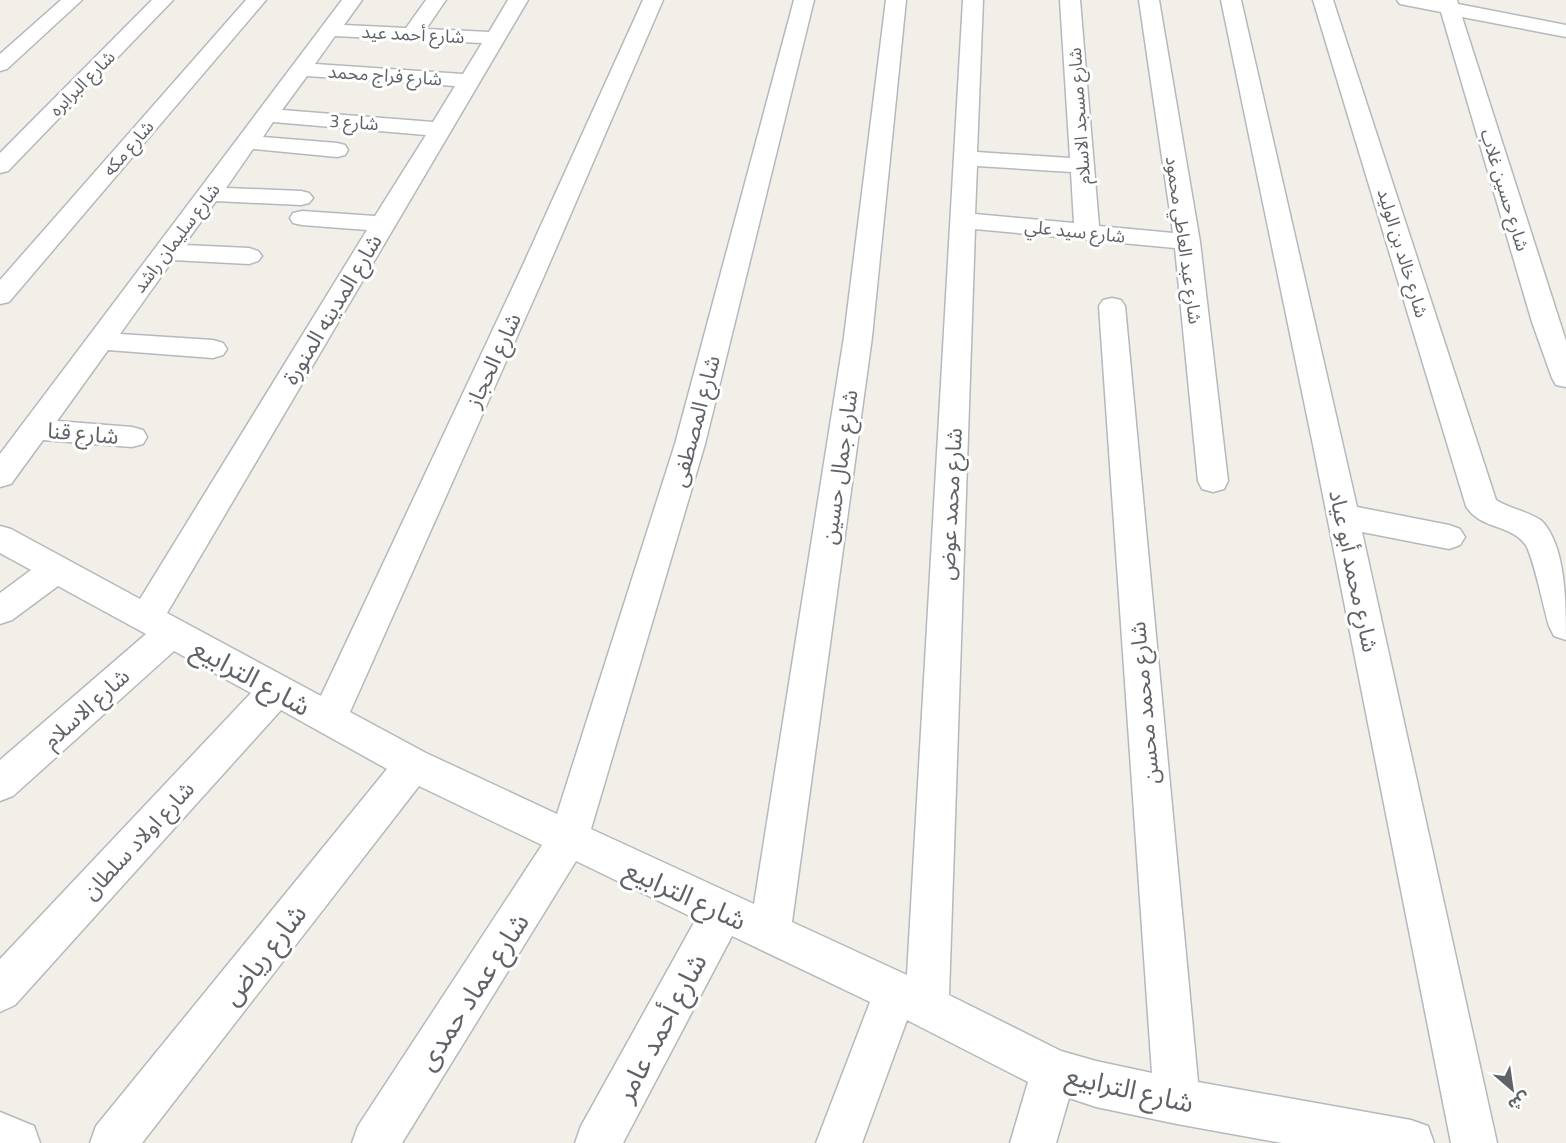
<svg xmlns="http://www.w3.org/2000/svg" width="1566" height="1143" font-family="'Titillium Web','Noto Sans Arabic',sans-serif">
  <rect width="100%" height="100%" fill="#f1efe8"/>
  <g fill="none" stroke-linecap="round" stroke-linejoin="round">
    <defs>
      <path id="minor" d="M61,0H82L7,69L0,71V54Z
        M152,0H173L8,171L0,173V153Z
        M246,0H266L9,302L0,304V280Z
        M342,0H362L344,25L406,28L426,0H446L426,29L489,32L508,0H528L167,613L321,696L518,276L643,0H663L544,276L350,712L426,753L557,814L675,444L794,0H814L705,444L591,829L754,904L844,337L886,0H906L872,337L792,922L907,975L963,0H983L977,152L1070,158L1060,0H1080L1099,226L1173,233L1139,0H1159L1200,242L1228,481L1224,489L1213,492L1202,489L1198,481L1175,248L975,229L949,995L1061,1051L1096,1061L1152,1073L1099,306L1103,300L1112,298L1121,300L1125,306L1198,1082L1411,1120L1428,1126L1434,1143H1282L1177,1124L1096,1107L1069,1098L1056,1143H1010L1028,1082L907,1020L862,1143H816L870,1002L732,936L623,1143H575L581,1126L696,919L576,861L402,1143H352L358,1126L542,845L419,786L142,1143H90L96,1126L387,769L281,710L15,1005L0,1012V959L251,693L174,651L13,796L0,801V760L146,634L58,586L12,620L0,624V593L31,570L0,553V526L11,529L140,599L367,230L302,225L293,223L290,218L293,213L302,211L375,216L426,135L273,122L263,137L337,143L345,145L348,150L345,155L337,157L253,149L226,188L301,191L309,193L313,198L309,203L301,205L216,201L184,245L249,248L258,251L262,256L258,261L249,264L173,260L120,334L213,340L223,343L227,349L223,355L213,358L108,350L57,421L132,427L143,430L147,437L143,444L132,447L43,440L11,484L0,487V454ZM335,36L482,43L463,74L315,64ZM307,76L455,86L433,122L282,110ZM977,166L1071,172L1074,223L975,214Z
        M1221,0H1241L1357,507L1449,525L1460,529L1465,537L1460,545L1449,549L1362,532L1497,1143H1451L1313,445Z
        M1313,0H1333L1496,500C1510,509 1528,511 1542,521C1566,547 1566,603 1566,640L1554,636L1549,626C1544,610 1533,554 1525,544C1510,524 1479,529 1466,506Z
        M1397,0H1457L1458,4L1566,25V37L1462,17L1566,341V387L1556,385L1552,378L1532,322L1441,12L1400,4Z
        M0,1112L34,1126L40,1143H0Z"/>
    </defs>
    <!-- minor casing -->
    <use href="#minor" stroke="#b5b8bc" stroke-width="3"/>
    <!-- minor -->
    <use href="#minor" fill="#fff" fill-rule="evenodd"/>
  </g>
  <g text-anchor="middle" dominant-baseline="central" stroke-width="6" stroke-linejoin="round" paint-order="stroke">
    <!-- far-street labels -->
    <g font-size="18" fill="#5f6368" stroke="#fff">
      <text transform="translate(413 34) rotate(3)">شارع أحمد عيد</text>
      <text transform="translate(385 75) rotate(4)">شارع فراج محمد</text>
      <text transform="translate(82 83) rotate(-45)">شارع البرابره</text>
      <text transform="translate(1079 116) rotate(-94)">شارع مسجد الاسلام</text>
      <text transform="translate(354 122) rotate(4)">شارع 3</text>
      <text transform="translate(128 148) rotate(-49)">شارع مكه</text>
      <text transform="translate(1505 190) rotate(73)">شارع حسين غلاب</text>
      <text transform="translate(1075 231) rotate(6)">شارع سيد علي</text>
      <text transform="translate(176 238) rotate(-53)">شارع سليمان راشد</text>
      <text transform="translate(1184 240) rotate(82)">شارع عبد العاطي محمود</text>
      <text transform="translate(1403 253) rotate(73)">شارع خالد بن الوليد</text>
    </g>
    <!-- street labels -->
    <g font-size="22" fill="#5f6368" stroke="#fff">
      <text transform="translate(332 309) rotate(-59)">شارع المدينه المنورة</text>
      <text transform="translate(493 360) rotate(-65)">شارع الحجاز</text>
      <text transform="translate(695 421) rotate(-75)">شارع المصطفى</text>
      <text transform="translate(83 433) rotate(5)">شارع قنا</text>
      <text transform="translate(839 467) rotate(-82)">شارع جمال حسين</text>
      <text transform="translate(950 504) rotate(-87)">شارع محمد عوض</text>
      <text transform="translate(1354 571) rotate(78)">شارع محمد أبو عياد</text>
      <text transform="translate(1144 703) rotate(-95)">شارع محمد محسن</text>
      <text transform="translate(86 708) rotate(-42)">شارع الاسلام</text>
      <text transform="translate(138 840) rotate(-47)">شارع اولاد سلطان</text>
    </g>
    <!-- near-street labels -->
    <g font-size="27" fill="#5f6368" stroke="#fff">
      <text transform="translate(252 676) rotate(29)">شارع الترابيع</text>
      <text transform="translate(686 894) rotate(25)">شارع الترابيع</text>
      <text transform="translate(263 954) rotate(-52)">شارع رياض</text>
      <text transform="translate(472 991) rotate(-57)">شارع عماد حمدى</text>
      <text transform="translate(660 1027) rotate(-62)">شارع أحمد عامر</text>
      <text transform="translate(1130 1088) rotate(13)">شارع الترابيع</text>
    </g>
  </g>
  <!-- north arrow -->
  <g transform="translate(1512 1089) rotate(151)" stroke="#ffffff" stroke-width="4.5" paint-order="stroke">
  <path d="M0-4.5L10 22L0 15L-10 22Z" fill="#5f6368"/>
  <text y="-9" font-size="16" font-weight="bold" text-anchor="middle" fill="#5f6368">ش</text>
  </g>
</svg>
